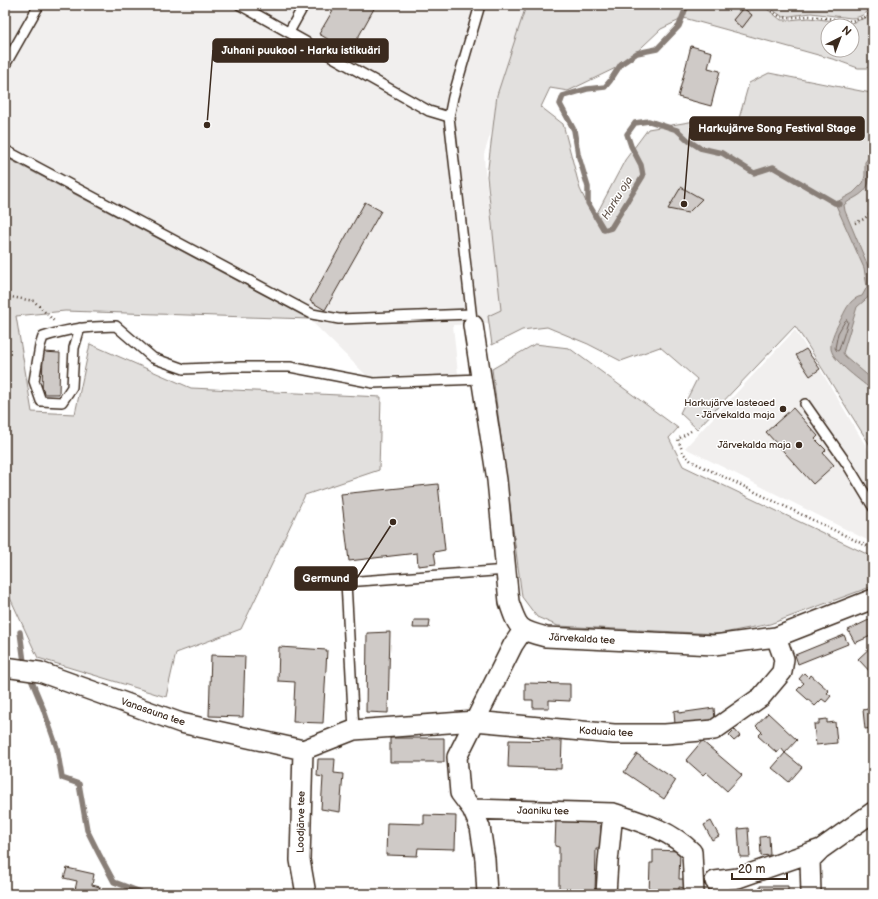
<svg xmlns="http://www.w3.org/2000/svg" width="878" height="899" font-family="'Balsamiq Sans',sans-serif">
  <rect width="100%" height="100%" fill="#fff"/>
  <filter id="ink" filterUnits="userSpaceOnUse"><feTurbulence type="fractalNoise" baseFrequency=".025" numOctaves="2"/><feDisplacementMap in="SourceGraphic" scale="8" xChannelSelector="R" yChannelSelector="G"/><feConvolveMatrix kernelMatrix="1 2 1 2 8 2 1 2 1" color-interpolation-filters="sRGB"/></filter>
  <g filter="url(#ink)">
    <!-- built -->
    <path fill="#f1efee" d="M5,5H532L484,154L485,172L504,323L453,325L458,374L367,376L309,319L5,157Z
      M795,330L820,369L873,458V543L685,448Z"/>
    <!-- green -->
    <path fill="#e2e0de" stroke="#8e857e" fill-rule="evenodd" d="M548,5H597L624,8L628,5H745L733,20L742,28L752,15L746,10L752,5H762L781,20H789L809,18L851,23L865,18L873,12V63L867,68H858L836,60L782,45L684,18L661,29L624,64L568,91L550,88L541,107L563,124L580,189L594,219L625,160L648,129L695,121L736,129L749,83L769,73L871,93L873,89V450L805,341L795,326L697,429L680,413L697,379L660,347L621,361L588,344L547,327L522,330L492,345L488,316L501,310L487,176L497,95L525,9ZM828,26H852V50H828Z
      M768,5H873V8C865,13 861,18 851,18L811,13L783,17L773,10Z
      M5,157L309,319L65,311L16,316L32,412L75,414L90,344L191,388L381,397L379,470L305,495L241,629L176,653L166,697L38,658L5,587Z
      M535,344L569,348L678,428L669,438L683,466L873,557V586L770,624L718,634L558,626L537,617L522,597L492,369Z"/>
    <!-- water -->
    <path fill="#bcb6b3" stroke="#887e77" d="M872,153L873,163C867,168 871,180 867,187C861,197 851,198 844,205L845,211L873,278V293L857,307L843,353L845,356L873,380V391C863,382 833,362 831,349C830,338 837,327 842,317C847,307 851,298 862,296L867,287L864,268L835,203L853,193L863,183L865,176V162Z"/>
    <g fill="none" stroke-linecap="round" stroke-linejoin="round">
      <!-- shore -->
      <path stroke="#6f625a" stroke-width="1" d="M847,320L848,322L839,350L837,351L835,348L838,333L845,321Z"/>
      <!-- stream -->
      <path stroke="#887e77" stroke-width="5.5" d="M687,5L679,26L657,49L637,53L621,64L610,81L605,87L587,89L563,96L560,104L574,130L578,154L588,187V203L604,230L611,228L643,176L641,165L631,146L627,134L635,123L649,121L677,130L689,141L700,148L722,153L754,173L773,167L835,203L840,204
        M20,632L24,662
        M30,677L43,708L57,748L62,778L79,784L87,830L99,854L114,882L146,894"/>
    </g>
    <!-- building -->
    <path fill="#cfcac7" stroke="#3b2a1e" d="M336,5H376L350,52L319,34Z
      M743,8L752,15L742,28L733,20Z
      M691,46L712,52L708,68L720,71L711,106L678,97Z
      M681,187L702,199L688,213L668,209Z
      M365,202L381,211L325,310L310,301Z
      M806,349L820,369L810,376L796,355Z
      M43,352L60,353L59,394H42Z
      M793,408L818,436L815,439L826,450L823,453L834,465L813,484L766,432Z
      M438,484L445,550L434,552L436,564L418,566L417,553L349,561L341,494Z
      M873,618V635L855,643L848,630Z
      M414,620H430L429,628H413Z
      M390,632L388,713L366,712L367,633Z
      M844,635L848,644L798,664L795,655Z
      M873,645V675L858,659Z
      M279,647L327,650L323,723L293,722L295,682L278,681Z
      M211,655L245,656L243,717L209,716Z
      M804,673L809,678L811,675L829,691L827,693L831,696L826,702L822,699L815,706L797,690L804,683L799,679Z
      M525,683L570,684V701L549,700V708H533V700H525Z
      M714,708L715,720L675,725L674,711L679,710V713Z
      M872,708L873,728L865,729L863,710Z
      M768,713L797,740L785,753L781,748L777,753L758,736L762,732L756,726Z
      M827,719V723L835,722L837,743L816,745L814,724H819V720Z
      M735,730L740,736L734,741L729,736Z
      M390,738H444V762H390Z
      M509,740L562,741L561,769L508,767Z
      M702,741L742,775L727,791L706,772L703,775L686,760Z
      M785,753L802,767L789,782L772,768Z
      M637,754L676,780L664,799L624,772Z
      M318,759H335L334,773L343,774L340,812L321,809L323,777L317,776Z
      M424,815L456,816L455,849L418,848L417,856L386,855L387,823L424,824Z
      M556,818L601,820V849H596V851L595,894H559V847L555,846Z
      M711,821L719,836L712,840L704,825Z
      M748,828L750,857H740L738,829Z
      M769,836L770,855L761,856L760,837Z
      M653,850L680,851L679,879H685L684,888L679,887V894H649L650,863H653Z
      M67,868L94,874L92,885L100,887L99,894H74L77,881L64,878Z
      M760,886H788V894H760Z"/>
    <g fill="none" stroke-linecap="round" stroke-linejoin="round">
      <defs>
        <path id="lane" d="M240,5L429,111L449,117
          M289,32L304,5
          M5,65L39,5
          M5,150L312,314L339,319L471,314
          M472,320L449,117L453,97L480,5
          M80,328L74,348L72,387L62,402L41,401L34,381L40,346L43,337C70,328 88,327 116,326L153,358L184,369L233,367H290L373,383L481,379
          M805,404L847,464L873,507
          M354,730L346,582L507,570"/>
        <path id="street" d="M473,325L497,480L509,602C518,629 519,630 546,637L714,645L776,637L873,599
          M523,630L513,645L475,721L614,734H665L714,730L761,697L782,672L784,659L776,637
          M5,667L40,672L181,723L303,750
          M475,721L457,757L460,793L472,809L480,827L485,859L487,894
          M303,750L354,730L475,721
          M303,750L300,860L306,894
          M472,809L613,813L608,862L606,894
          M613,813C641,822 670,830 692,852L694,894
          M715,881L738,878L821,849
          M811,894L810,860L821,849L873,812"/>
      </defs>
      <!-- lane casing -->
      <use href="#lane" stroke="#3b2a1e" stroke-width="12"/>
      <!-- street casing -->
      <use href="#street" stroke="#3b2a1e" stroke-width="22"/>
      <!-- path -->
      <path stroke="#3b2a1e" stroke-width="2.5" stroke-dasharray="1 3" stroke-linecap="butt" d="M766,5L773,12L782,18L810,16L851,21L865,17L873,10
        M745,9L749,5
        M869,74L873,75
        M855,223L864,219L873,211
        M5,296L34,301L54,321
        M873,325V327
        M691,431L678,439L683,453L691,461L873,549"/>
      <!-- lane -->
      <use href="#lane" stroke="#fff" stroke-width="9"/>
      <!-- street -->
      <use href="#street" stroke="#fff" stroke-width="19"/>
    </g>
  </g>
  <!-- markers -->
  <g fill="#3b2a1e" stroke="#fff" stroke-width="1.5">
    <circle cx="783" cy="409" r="4"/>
    <circle cx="799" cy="445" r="4"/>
  </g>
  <g text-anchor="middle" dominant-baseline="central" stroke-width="3" stroke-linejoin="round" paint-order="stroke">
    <!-- poi labels -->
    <g font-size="10" fill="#3b2a1e" stroke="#fff" text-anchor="end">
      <text x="775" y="403">Harkujärve lasteaed<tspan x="775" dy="12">- Järvekalda maja</tspan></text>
      <text x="791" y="445">Järvekalda maja</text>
    </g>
    <!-- street labels -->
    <g font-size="10" fill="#3b2a1e" stroke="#fff">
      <text transform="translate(582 639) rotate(3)">Järvekalda tee</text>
      <text transform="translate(153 712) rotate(19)">Vanasauna tee</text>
      <text transform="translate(606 732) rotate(3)">Koduaia tee</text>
      <text transform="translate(543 811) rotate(1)">Jaaniku tee</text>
      <text transform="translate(301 822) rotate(-89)">Loodjärve tee</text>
    </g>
    <!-- water labels -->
    <g font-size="11" font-style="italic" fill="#685b52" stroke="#fff">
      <text transform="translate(617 198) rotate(-58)">Harku oja</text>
    </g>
  </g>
  <!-- callouts -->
  <path fill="none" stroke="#3b2a1e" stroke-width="1.5" d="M207 125L213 50M684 204L690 128M393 522L357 578"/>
  <g fill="#3b2a1e" stroke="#fff" stroke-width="1.5">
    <circle cx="207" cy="125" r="4"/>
    <circle cx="684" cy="204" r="4"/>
    <circle cx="393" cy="522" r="4"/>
  </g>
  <g fill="#3b2a1e" stroke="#3b2a1e" stroke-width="1.5">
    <rect x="213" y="39" width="175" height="23" rx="4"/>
    <rect x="690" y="117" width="174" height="23" rx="4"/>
    <rect x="295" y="567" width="62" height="23" rx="4"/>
  </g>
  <g font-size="11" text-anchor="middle" font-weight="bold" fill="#fff">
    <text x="301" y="54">Juhani puukool - Harku istikuäri</text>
    <text x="777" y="132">Harkujärve Song Festival Stage</text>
    <text x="326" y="582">Germund</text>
  </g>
  <!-- margin -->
  <rect width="878" height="899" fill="none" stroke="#fff" stroke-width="20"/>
  <rect x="10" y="10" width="858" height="879" fill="none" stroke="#3b2a1e" stroke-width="1.5" filter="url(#ink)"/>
  <!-- north arrow -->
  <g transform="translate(840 38) rotate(42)"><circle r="19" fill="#ffffff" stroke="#b1aaa5"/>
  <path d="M0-3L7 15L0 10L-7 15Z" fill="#3b2a1e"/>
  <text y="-6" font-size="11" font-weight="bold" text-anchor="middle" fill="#3b2a1e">N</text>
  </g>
  <!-- scale -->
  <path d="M732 873v6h55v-6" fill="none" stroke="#3b2a1e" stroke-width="2"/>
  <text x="738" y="873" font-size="12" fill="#3b2a1e" stroke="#ffffff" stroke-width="3" paint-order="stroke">20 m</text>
</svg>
